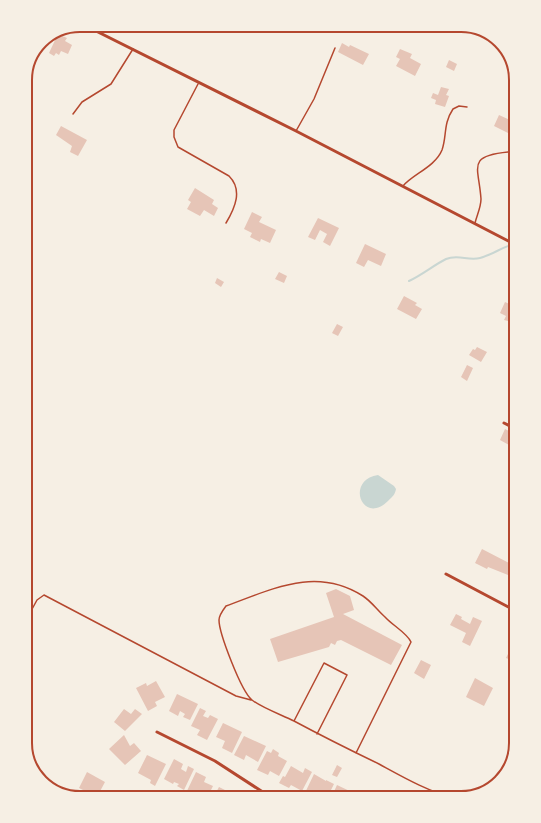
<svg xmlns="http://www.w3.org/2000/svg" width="541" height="823" font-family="'IBM Plex Sans',sans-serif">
  <rect width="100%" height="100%" fill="#f6efe4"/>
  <!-- water -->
  <path fill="#c9d6d2" d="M378,475L394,486L396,489C395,495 392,497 388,501C362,526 345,480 378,475Z"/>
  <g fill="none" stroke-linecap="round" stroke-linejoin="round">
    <!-- stream -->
    <path stroke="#c9d6d2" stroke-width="2" d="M409,281C422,275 434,265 446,259C458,254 468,261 480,258C492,255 502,247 514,244"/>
  </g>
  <!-- building -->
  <path fill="#e6c5b7" d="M58,34L67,38L65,41L72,45L68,54L61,51L59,55L56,53L54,56L49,53Z
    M342,43L349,47L350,45L369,54L363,65L338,52Z
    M400,49L412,54L410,58L421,64L415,76L396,66L400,59L396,57Z
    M449,60L457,64L454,71L446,67Z
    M27,71L30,73L27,81L25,76Z
    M441,87L449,89L446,95L449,96L445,107L435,104L436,100L431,98L433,93L438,95Z
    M499,115L512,121L510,124L516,126V137L494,126Z
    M61,126L87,140L78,156L70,152L72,146L56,135Z
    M195,188L214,200L212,204L218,208L214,216L204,210L200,216L187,209L191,202L188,200Z
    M252,212L262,217L259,222L276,230L270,243L261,239L260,242L250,237L252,233L244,229Z
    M318,218L339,228L330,246L323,242L327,234L320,230L315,240L308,237Z
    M365,244L386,254L381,266L368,260L364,267L356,263Z
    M279,272L287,276L284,283L275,279Z
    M217,278L224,282L221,287L215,283Z
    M404,296L417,303L415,305L422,309L416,319L397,309Z
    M505,302L516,307V319L510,317L508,321L504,320L506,316L500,313Z
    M337,324L343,327L338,336L332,333Z
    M477,347L487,352L481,362L469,355L473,349L475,350Z
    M467,365L473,368L467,381L461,377Z
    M505,429L515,434L509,445L500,440Z
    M482,549L513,565L508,575L488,567L487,569L475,563Z
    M336,589L350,596L354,610L343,614L402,645L391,665L341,640L337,641L335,645L331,643L329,647L278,662L270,639L334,617L326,593Z
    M456,614L462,617L461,619L470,624L473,617L482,621L470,646L462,642L466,633L450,625Z
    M514,642L516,643V662L506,658Z
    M421,660L431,665L424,679L414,673Z
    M475,678L493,688L484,706L466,697Z
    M156,681L165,697L155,702L157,706L148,711L136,688L146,683L147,686Z
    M177,694L198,704L190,720L183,717L185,714L180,711L178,716L169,711Z
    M200,708L206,711L203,716L208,718L210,715L218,719L207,740L197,735L200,730L191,726Z
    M124,709L131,714L135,709L142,714L125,731L114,722Z
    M223,723L242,732L232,753L222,748L225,741L216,737Z
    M124,735L130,746L134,743L141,751L125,765L109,749Z
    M244,736L266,746L258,762L246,755L244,760L234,755Z
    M273,749L279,753L278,756L287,761L279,776L270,771L268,775L257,770L267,751L271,753Z
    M147,755L166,764L155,786L150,783L151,780L138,773Z
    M174,759L183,764L181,769L186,772L188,766L194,769L184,790L177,786L179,784L174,782L173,784L164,779Z
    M337,765L342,768L337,777L332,775Z
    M291,766L303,773L305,768L312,772L302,791L291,785L289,788L279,783L283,776L285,777Z
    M87,772L105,782L97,797L79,788Z
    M196,772L206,777L204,782L213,786L207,798H200L201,796L196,794L194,797L186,793Z
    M314,774L326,781V780L334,784L327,798H320L316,795L314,798H309L304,795Z
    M337,785L358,795L357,798H331Z
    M219,787L229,792L227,796L230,797L231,794L240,798H213Z"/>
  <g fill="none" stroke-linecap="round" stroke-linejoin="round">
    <!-- service -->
    <path stroke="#b5482f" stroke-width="1.5" d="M198,84L174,130V137L178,147L229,176C243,190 235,208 226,223
      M73,114L82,102L111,84L133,49
      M296,131L314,99L335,48
      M403,186C413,174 435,167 442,150C447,136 443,124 453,109L459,106L467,107
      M475,223C477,215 481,207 481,199C479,167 466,156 508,152
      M25,622L37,600L44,595L236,696L251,700
      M294,721C282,715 262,708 252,700C241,691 219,633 219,620C219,615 223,610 226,606C273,589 316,566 363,596C371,601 378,611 385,617C392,625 407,633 411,642L356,753
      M317,734L347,675L324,663L294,721C322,736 350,750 379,764C403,777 427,791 454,798"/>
    <!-- minor -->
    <path stroke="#b5482f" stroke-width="3" d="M84,25L296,131L516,245
      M504,423L516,429
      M446,574L516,611
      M157,732L215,761L272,798
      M402,798L405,793"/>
  </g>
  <!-- crop -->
  <path d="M0 0H541V823H0ZM80 32H461A48 48 0 0 1 509 80V743A48 48 0 0 1 461 791H80A48 48 0 0 1 32 743V80A48 48 0 0 1 80 32Z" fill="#f6efe4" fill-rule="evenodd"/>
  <path fill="none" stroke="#b5482f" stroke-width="2" d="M80 32H461A48 48 0 0 1 509 80V743A48 48 0 0 1 461 791H80A48 48 0 0 1 32 743V80A48 48 0 0 1 80 32Z"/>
</svg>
